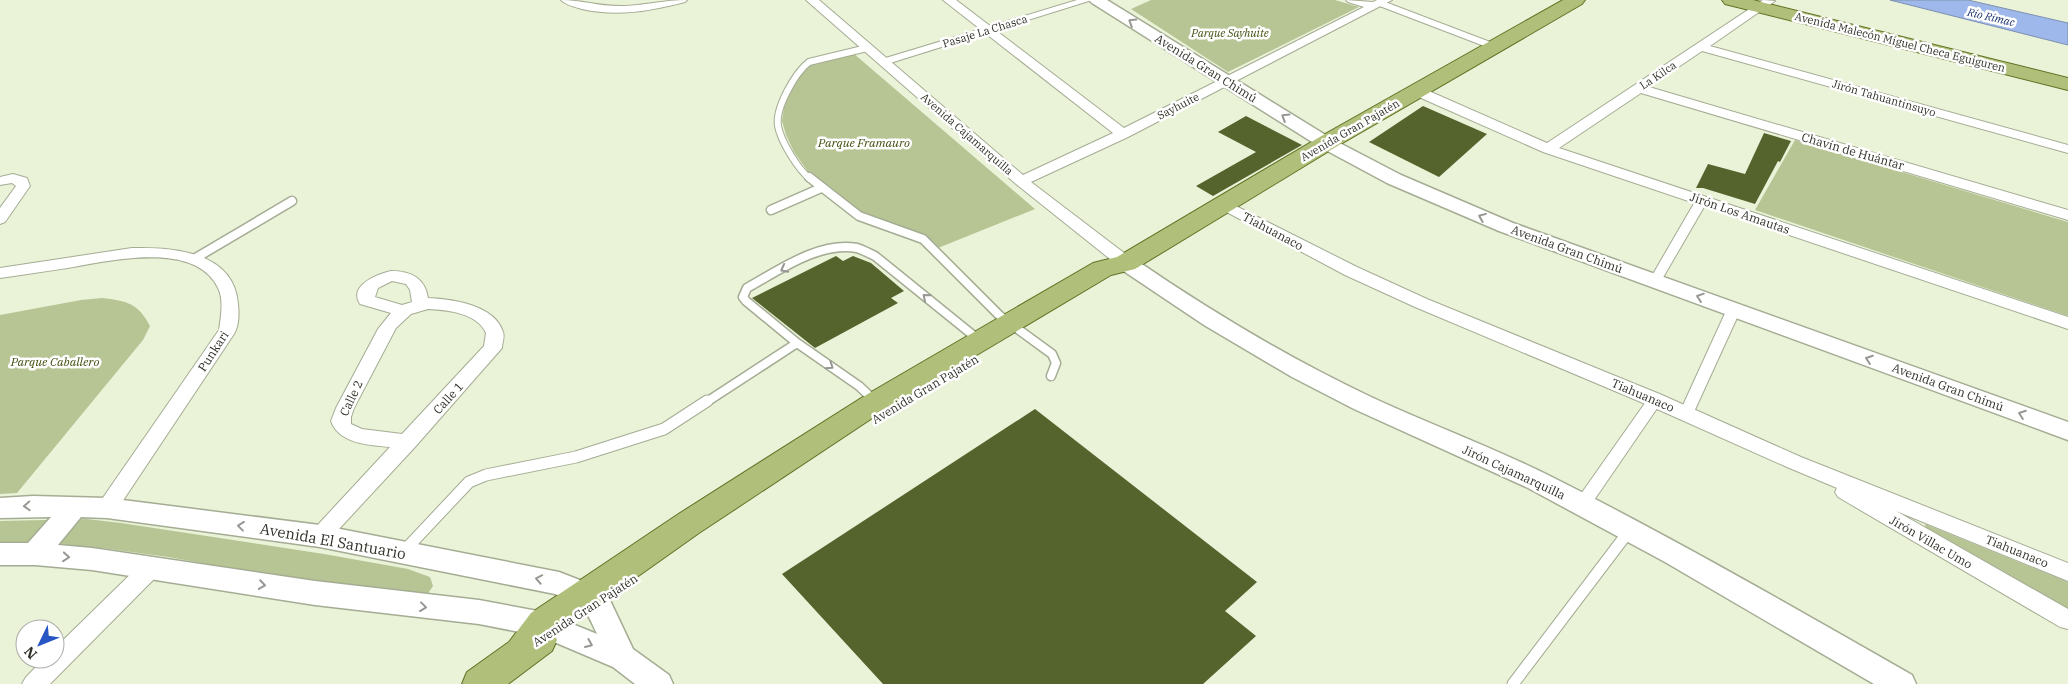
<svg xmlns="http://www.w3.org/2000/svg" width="2068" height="684" font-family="'IBM Plex Serif',serif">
  <rect width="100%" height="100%" fill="#eaf2d8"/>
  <!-- green -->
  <path fill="#b7c595" d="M1151,0H1335L1359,7L1228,72L1131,9Z
    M853,53L1035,209L938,248L864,217L811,176L794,152L786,135L782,121L786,94L806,66Z
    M1795,140L2068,222V316L1755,210Z
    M102,298C127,301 138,303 150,326L143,340L17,493L0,494V315L81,300Z
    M87,519L121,523L324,554L408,569L430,577L433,586L427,595L318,584L168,557L102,548L0,545V521Z
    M1925,524L2068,582V609L1926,533Z"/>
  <!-- water -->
  <path fill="#9eb8eb" stroke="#7d90b0" d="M1890,0H1968L2068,23V45Z"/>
  <!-- building -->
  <path fill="#55632d" d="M1423,106L1487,134L1439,177L1369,142Z
    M1246,116L1302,145L1213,196L1196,186L1256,152L1218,132Z
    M1764,133L1791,141L1780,162L1778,161L1755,204L1703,188H1696L1708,164L1745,174Z
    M836,256L843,261L853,256L871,263L904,291L891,298L898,303L815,348L752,298Z
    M1035,409L1257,582L1225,611L1256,636L1203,684H883L782,574Z"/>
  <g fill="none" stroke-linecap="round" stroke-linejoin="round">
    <defs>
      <path id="service-far2" d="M810,179C798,169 781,142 778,126C775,108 795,73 809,62L867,48"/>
      <path id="service-far1" d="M809,177L859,216L923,239L1000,316L1052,354L1056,363L1051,376
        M771,210L821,188
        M194,259L292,201
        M876,402L859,386L797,343L746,301L743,297L747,288C778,271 819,241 857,248C863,250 869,253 875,256L979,340
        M705,403L797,343"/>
      <path id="service" d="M405,550L469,482L486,475L576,457L664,429L707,401
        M1513,684L1629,531"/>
      <path id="pedestrian" d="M1077,0H1092L887,64L883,65L878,62L879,60Z
        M1380,0L1498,45L1500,47L1495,50L1492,49L1377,5V1Z
        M1702,196L1708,200L1661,281L1660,284H1650L1649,281L1696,200Z
        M1734,305L1741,309L1693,414L1691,418L1686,419L1681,418L1679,414L1727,309Z
        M1655,395L1660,396L1662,400L1660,404L1588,509L1582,511L1576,509L1574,505L1576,501L1650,396Z"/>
      <path id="minor" d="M561,0C582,0 602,7 624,6C645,5 665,0 687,0L685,2C650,11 617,17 582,9C575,7 566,5 561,0Z
        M806,0H819L1023,175L1113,133L943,0H956L1124,128L1364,7L1348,2L1346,0L1373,2L1377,0H1392L1128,137L1031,182L1132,259L1134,263L1132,267H1120L1016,184Z
        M1763,0L1775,1L1710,46L2068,145V153L1702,51L1649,87L2068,210V220L1641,93L1559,148L2068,317V329L1543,152L1412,94L1410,91L1412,88H1422L1547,143Z
        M13,174L27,178L30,186L5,222L0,224V208L16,186L12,183L0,185V177Z
        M1224,200L1357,267L1427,299L1662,395L1801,457L2068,563V581L1896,511L2068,609V629L2060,627L1838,497L1835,492L1837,488L1787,467L1648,405L1415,307L1345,275L1219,208L1216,205L1219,202Z
        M132,248C172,247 234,251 238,304C239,313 239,326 234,334L114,514L107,516L100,514L97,508L100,502L219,330C221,316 224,300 218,288C195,240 109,261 68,268C46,271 23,275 0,278V268Z
        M391,271C411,271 425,278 428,298C452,299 495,305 503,332C505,337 502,343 502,348L415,447L327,542L320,544L313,542L310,536L313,530L390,447C369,445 339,444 331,421L336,408L378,329L391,313L360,304C348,285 378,274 391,271ZM392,281L406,284L410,290L412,302L402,305L375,297L378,288ZM428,309C448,310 477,313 486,333L484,346L402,434L362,429L351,424V417L354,408L396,328L411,314Z
        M152,558L160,561L163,567L160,573L50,684H22L26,677L44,659H55V648L144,561Z"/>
      <path id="tertiary" d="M1089,0H1107L1332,139L1401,175L1513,223L2068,422V440L1499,231L1387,183L1320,147L1092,3Z
        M1126,257L1133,258C1209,310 1288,358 1371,397C1429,424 1489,446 1546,474C1670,536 1791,606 1912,675L1916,684H1874L1665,562L1528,488L1354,409L1292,377L1204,325L1119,268L1116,263L1119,258Z
        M33,496L107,498L320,525L559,572L595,586L607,594L633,649L669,675L673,684H635L613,667L540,636L479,624L315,605L92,570L35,565H0V543H28L51,517L0,518V498ZM81,517L107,518L320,547L555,594C584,606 584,605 597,634L543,612L479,600L315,581L92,548L58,545Z"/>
      <path id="primary" d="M1563,0H1585L1582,4L1334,148L1135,269L1111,275L886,409L699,533L555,635L557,640L552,651L508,684H462L467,672L509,642L531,613L677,515L866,395L1093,263L1117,257L1318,138Z
        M1722,0H1753L2068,78V90L1725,4Z"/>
    </defs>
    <!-- service-far2 casing -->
    <use href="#service-far2" stroke="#a4ac93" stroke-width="8"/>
    <!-- service-far1 casing -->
    <use href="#service-far1" stroke="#a4ac93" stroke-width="11"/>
    <!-- service casing -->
    <use href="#service" stroke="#a4ac93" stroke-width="13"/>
    <!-- pedestrian casing -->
    <use href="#pedestrian" stroke="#a4ac93" stroke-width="2"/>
    <!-- minor casing -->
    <use href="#minor" stroke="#a4ac93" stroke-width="2"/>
    <!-- tertiary casing -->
    <use href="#tertiary" stroke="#a4ac93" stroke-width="3"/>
    <!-- primary casing -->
    <use href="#primary" stroke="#607223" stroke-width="2"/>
    <!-- service-far2 -->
    <use href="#service-far2" stroke="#fff" stroke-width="6"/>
    <!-- service-far1 -->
    <use href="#service-far1" stroke="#fff" stroke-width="8"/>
    <!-- service -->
    <use href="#service" stroke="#fff" stroke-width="11"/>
    <!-- pedestrian -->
    <use href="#pedestrian" fill="#fff" fill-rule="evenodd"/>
    <!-- minor -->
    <use href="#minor" fill="#fff" fill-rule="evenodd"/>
    <!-- tertiary -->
    <use href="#tertiary" fill="#fff" fill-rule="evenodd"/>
    <!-- primary -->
    <use href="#primary" fill="#b0bf7a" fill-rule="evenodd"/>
  </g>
  <!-- one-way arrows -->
  <defs><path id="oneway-chevron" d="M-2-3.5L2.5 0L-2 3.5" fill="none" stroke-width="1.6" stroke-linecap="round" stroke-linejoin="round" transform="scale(1.25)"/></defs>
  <g stroke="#979894">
    <use href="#oneway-chevron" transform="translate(1132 22) rotate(-148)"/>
    <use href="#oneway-chevron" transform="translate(1285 117) rotate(-148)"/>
    <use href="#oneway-chevron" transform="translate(1482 217) rotate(-158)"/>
    <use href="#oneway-chevron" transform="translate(784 269) rotate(152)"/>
    <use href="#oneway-chevron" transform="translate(926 297) rotate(-140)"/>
    <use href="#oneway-chevron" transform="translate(1700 297) rotate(-161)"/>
    <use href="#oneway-chevron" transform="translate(1869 359) rotate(-160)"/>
    <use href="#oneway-chevron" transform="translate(830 366) rotate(34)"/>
    <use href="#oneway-chevron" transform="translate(2022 414) rotate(-160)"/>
    <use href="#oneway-chevron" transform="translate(27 506) rotate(177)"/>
    <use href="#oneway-chevron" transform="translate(241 526) rotate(-173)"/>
    <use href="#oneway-chevron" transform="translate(66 557) rotate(5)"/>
    <use href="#oneway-chevron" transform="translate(539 579) rotate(-169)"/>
    <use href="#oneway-chevron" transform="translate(262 585) rotate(9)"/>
    <use href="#oneway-chevron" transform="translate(423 607) rotate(7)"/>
    <use href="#oneway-chevron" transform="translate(589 644) rotate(23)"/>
  </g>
  <g text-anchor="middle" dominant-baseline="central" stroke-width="5" stroke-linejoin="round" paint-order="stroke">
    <!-- far-water labels -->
    <g font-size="11" font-style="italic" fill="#17316d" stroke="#fff">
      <text transform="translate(1991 17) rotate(13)">Río Rímac</text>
    </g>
    <!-- far-street labels -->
    <g font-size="11" fill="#2f3228" stroke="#fff">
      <text transform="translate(985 31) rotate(-17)">Pasaje La Chasca</text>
      <text transform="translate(1900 42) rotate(14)">Avenida Malecón Miguel Checa Eguiguren</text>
      <text transform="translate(1658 75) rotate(-34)">La Kilca</text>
      <text transform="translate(1884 98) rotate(16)">Jirón Tahuantinsuyo</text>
      <text transform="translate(1178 106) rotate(-27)">Sayhuite</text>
      <text transform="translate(1350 130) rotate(-30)">Avenida Gran Pajatén</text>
      <text transform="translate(967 134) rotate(41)">Avenida Cajamarquilla</text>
    </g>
    <!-- far-park labels -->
    <g font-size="11" font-style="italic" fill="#425010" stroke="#fff">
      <text x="1230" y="33">Parque Sayhuite</text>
    </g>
    <!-- street labels -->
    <g font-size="12" fill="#2f3228" stroke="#fff">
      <text transform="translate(1206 68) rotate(32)">Avenida Gran Chimú</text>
      <text transform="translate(1853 151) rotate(16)">Chavín de Huántar</text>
      <text transform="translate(1740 213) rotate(19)">Jirón Los Amautas</text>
      <text transform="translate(1273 231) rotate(28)">Tiahuanaco</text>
      <text transform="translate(1567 249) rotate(20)">Avenida Gran Chimú</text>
      <text transform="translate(213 351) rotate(-57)">Punkari</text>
      <text transform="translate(1948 387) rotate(20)">Avenida Gran Chimú</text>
      <text transform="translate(925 389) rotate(-31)">Avenida Gran Pajatén</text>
      <text transform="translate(1643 395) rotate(23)">Tiahuanaco</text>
      <text transform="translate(351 398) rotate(-65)">Calle 2</text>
      <text transform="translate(448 398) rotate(-48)">Calle 1</text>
      <text transform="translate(1514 472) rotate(25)">Jirón Cajamarquilla</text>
      <text transform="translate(1931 542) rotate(30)">Jirón Villac Umo</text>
      <text transform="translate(2017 551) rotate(22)">Tiahuanaco</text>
      <text transform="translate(585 610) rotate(-33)">Avenida Gran Pajatén</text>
    </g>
    <!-- park labels -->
    <g font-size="12" font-style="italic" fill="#425010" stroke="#fff">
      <text x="864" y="142">Parque Framauro</text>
      <text x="55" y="361">Parque Caballero</text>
    </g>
    <!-- near-street labels -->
    <g font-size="15" fill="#2f3228" stroke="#fff">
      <text transform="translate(333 541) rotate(10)">Avenida El Santuario</text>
    </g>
  </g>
  <!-- north arrow -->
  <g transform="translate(40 644) rotate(227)"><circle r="24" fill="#ffffff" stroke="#acada9"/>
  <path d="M0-4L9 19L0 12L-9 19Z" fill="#2755c4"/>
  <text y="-8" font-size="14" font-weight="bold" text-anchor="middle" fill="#2f3228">N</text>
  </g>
</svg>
